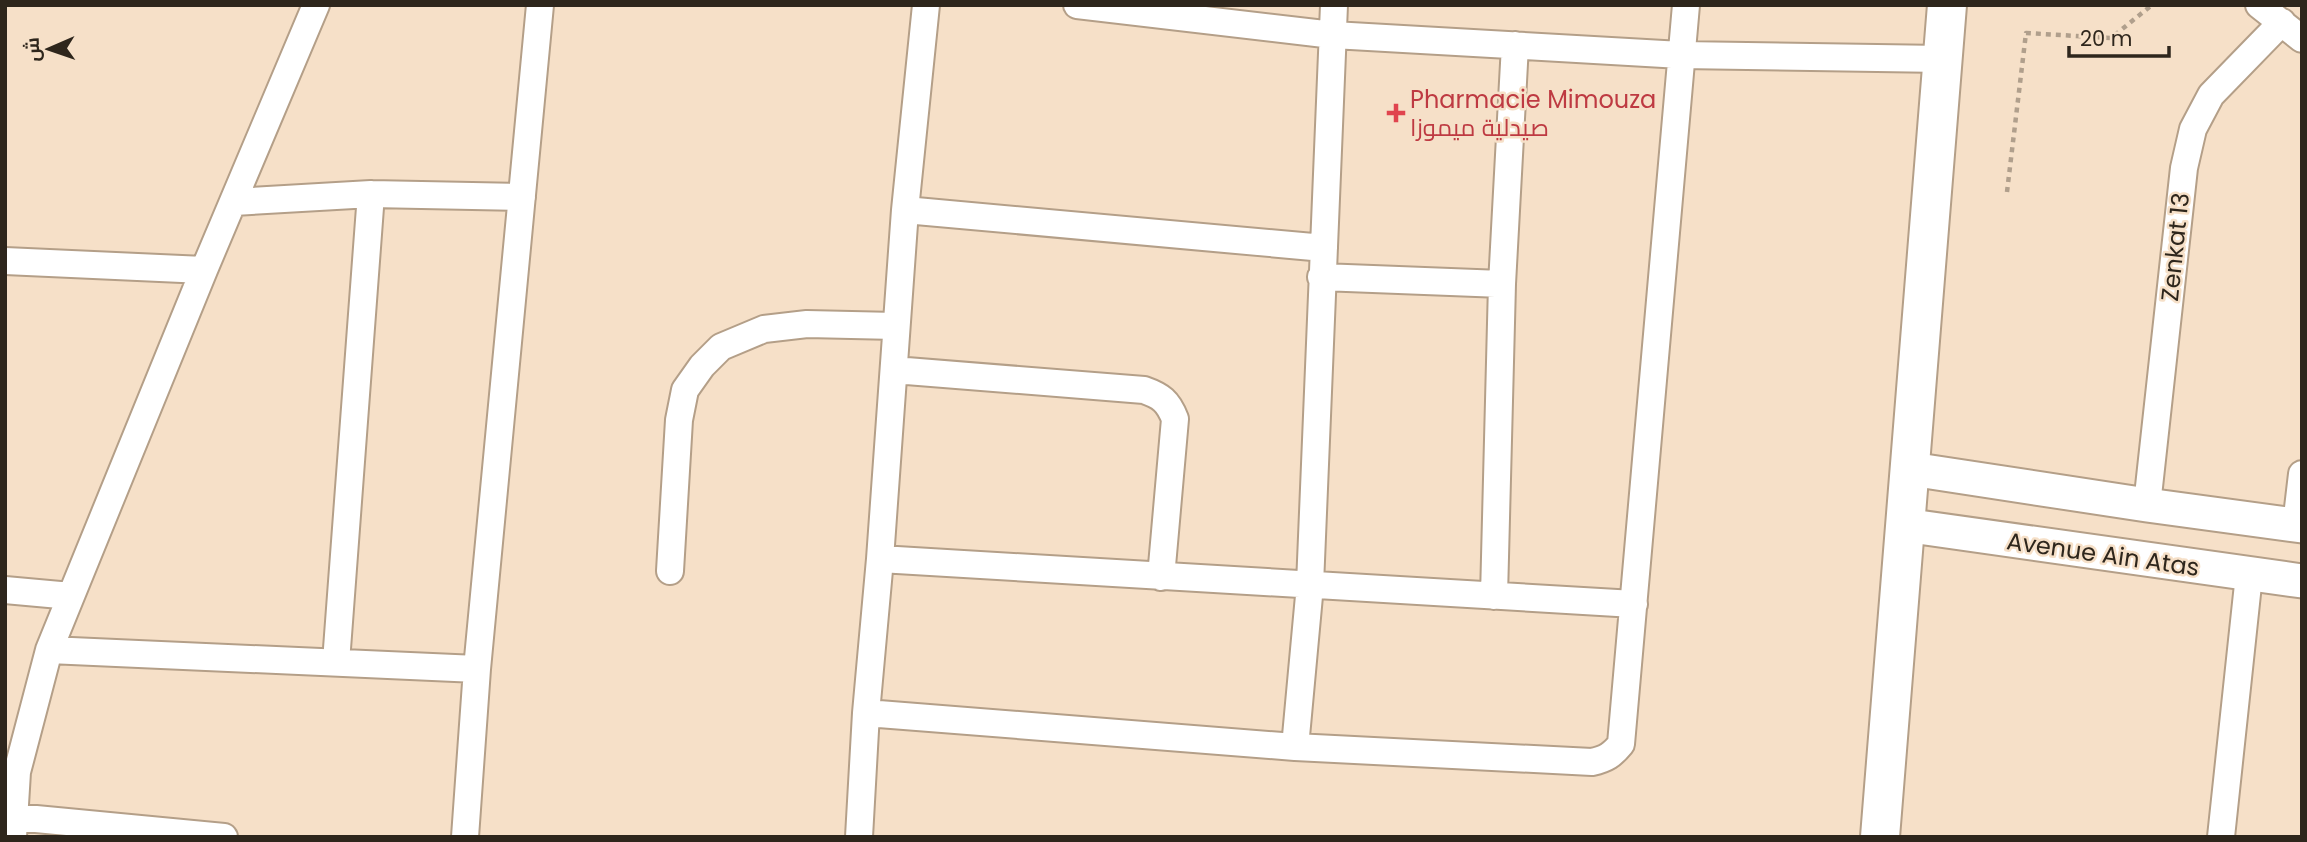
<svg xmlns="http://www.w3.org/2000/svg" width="2307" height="842" font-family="Poppins,Cairo,sans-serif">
  <rect width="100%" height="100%" fill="#f6e0c8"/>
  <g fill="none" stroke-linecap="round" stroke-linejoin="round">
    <defs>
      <path id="minor" d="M1077,5L1333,35L1681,55L1943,59
        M2259,5L2302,39
        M234,202L371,194L522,197
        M905,210L1324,248
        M5,261L204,270
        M1321,277L1502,284
        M894,370L1144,390C1161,396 1168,401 1175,419L1161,577
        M2147,505L2184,168L2193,129L2211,95L2282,22
        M2296,525L2302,474
        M880,559L1634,604
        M670,571L679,420L685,390L702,366L721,347L764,329L807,324L896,326
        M5,590L71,596
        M1494,596L1502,284L1515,45
        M49,650L477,669
        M336,662L371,194
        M866,713L1295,747L1592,762C1606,759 1612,755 1621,744L1686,5
        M1295,747L1310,585L1334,5
        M15,817L224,837
        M13,837L17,772L49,650L204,270L316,5
        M465,837L477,669L540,5
        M859,837L866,713L880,559L905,210L926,5
        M2221,837L2249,575"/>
      <path id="tertiary" d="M1911,469L2147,505L2302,526
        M1904,525L2302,581"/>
      <path id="primary" d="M1880,837L1947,5"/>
    </defs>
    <!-- minor casing -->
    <use href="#minor" stroke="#b49f88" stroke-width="30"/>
    <!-- tertiary casing -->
    <use href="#tertiary" stroke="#b49f88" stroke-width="37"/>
    <!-- primary casing -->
    <use href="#primary" stroke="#b49f88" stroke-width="42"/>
    <!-- path -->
    <path stroke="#b09f8c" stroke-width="4.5" stroke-dasharray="5 5" stroke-linecap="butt" d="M2007,192L2026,33L2111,38L2152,5"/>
    <!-- minor -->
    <use href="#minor" stroke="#fff" stroke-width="26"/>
    <!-- tertiary -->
    <use href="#tertiary" stroke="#fff" stroke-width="33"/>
    <!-- primary -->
    <use href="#primary" stroke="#fff" stroke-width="38"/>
  </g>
  <!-- markers -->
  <path fill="#e0444e" stroke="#f6e0c8" stroke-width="2.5" d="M1392.5 102.5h7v7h7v7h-7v7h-7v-7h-7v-7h7z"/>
  <g text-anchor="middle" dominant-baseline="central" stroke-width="5" stroke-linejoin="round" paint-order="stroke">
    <!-- health labels -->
    <g font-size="24" fill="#be3a42" stroke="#f6e0c8" text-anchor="start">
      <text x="1410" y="99">Pharmacie Mimouza<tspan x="1410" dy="28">صيدلية ميموزا</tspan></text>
    </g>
    <!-- street labels -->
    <g font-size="24" fill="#2e261c" stroke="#f6e0c8">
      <text transform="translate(2175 247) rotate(-84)">Zenkat 13</text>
      <text transform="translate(2103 554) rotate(8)">Avenue Ain Atas</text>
    </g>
  </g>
  <!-- border -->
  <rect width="2307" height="842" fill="none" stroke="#2e261c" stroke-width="14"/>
  <!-- north arrow -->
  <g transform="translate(49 49) rotate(268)" stroke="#f6e0c8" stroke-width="5" paint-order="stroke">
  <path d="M0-5L12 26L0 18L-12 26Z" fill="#2e261c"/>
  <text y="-10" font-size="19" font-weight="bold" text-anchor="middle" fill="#2e261c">ش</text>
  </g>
  <!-- scale -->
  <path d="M2069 46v10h100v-10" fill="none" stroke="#2e261c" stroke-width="3.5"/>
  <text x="2080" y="46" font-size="21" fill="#2e261c" stroke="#f6e0c8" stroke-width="5" paint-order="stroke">20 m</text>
</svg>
